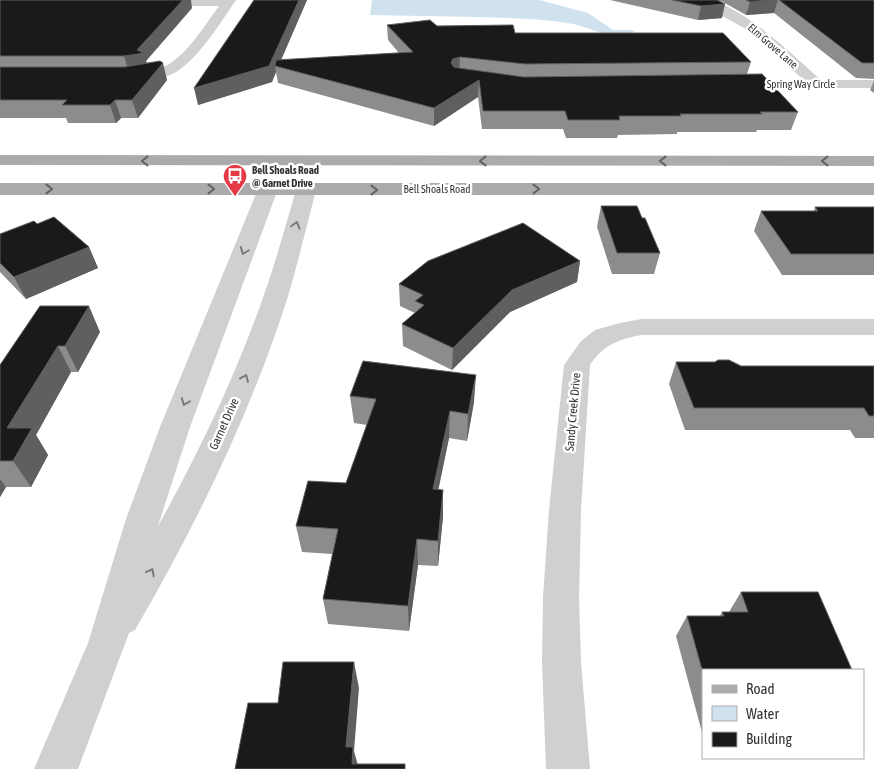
<svg xmlns="http://www.w3.org/2000/svg" width="874" height="769" font-family="'Asap Condensed',sans-serif">
  <rect width="100%" height="100%" fill="#fff"/>
  <!-- water -->
  <path fill="#cfe2ee" d="M372,0H539L588,13L613,30H632L635,32C608,42 598,29 573,24C541,18 509,18 477,17C441,16 405,16 370,15Z"/>
  <g fill="none" stroke-linecap="round" stroke-linejoin="round">
    <!-- minor -->
    <path fill="#d0d0d0" fill-rule="evenodd" d="M152,0H236C221,22 199,58 176,72C168,77 156,79 146,81C138,82 130,83 123,81L121,78L123,75C135,72 149,73 161,68C184,60 205,25 219,6H154L148,3Z
      M693,0C698,0 704,0 709,0C743,6 795,57 821,80H874V88H731L729,85L731,82L736,81L804,80L744,28Z
      M268,183L275,185L278,189L190,427L158,526C200,451 237,373 265,292C277,258 286,224 296,190L299,186L306,184L313,186L316,190C307,224 299,259 289,293C252,411 197,523 135,630L129,633L78,769H34L88,643L126,519L160,427L258,189L261,185Z
      M642,319H874V335H642C619,339 603,345 590,365L581,510L579,597L581,662L590,769H546L542,662L543,597L549,510L564,365L581,341L595,330L620,323Z"/>
    <!-- major -->
    <path fill="#ababab" fill-rule="evenodd" d="M0,155L874,156V166L0,165Z
      M0,183H874V195H0Z"/>
  </g>
  <!-- wall -->
  <path fill="#8c8c8c" d="M0,0L192,8L146,61L147,63L167,80L138,118H121L116,123H68L66,118H0Z
    M254,0H307L281,60L399,53L388,40L387,25L437,26L515,33L751,62L747,74L798,112L791,130H757L756,132H677V134L618,135L617,138H566L563,129H482L478,97L434,126L278,83L276,72L272,82L198,105Z
    M610,0H874V79L856,78L774,13L746,15L723,2L720,1L722,18L698,20Z
    M874,81V93L870,90Z
    M601,206L642,218L660,253L654,274H612L597,227Z
    M815,207H874V275H782L754,231L761,211H814Z
    M37,224L89,247L98,268L26,299L0,272V234Z
    M580,261L577,282L510,312L452,370L403,346L402,324L415,313L400,306L399,284Z
    M40,306L100,332L78,372H71L36,435L48,455L31,487H6L0,497V365Z
    M676,362L741,366H874V438H855L850,430H685L669,384Z
    M350,396L474,402L467,441L449,438L438,490H443V517L438,566L418,565L409,631L328,624L323,599L332,554L302,552L296,526L346,483L367,425L354,423Z
    M741,592L852,670H703V736L676,636L687,616H720L722,612H729Z"/>
  <!-- shaded-wall -->
  <path fill="#5f5f5f" d="M183,0H191L192,8L146,61L148,69L129,72L124,56L137,50Z
    M299,0H307L278,67L275,66L276,72L272,82L198,105L194,88Z
    M770,0H778L774,13L746,15L750,2Z
    M725,4L722,18L698,20L701,6Z
    M460,57L459,73L451,63L453,59Z
    M163,63L167,80L138,118L132,100Z
    M479,80L478,97L434,126V108Z
    M115,100L121,118L116,123L110,105Z
    M89,247L98,268L26,299L14,277Z
    M580,261L577,282L510,312L452,370L453,348L512,290Z
    M89,306L100,332L78,372L65,346Z
    M58,346L71,372L36,435L48,455L31,487L13,461L7,428Z
    M476,375L474,402L467,441L468,414Z
    M450,411L449,438L433,516V489Z
    M0,479L6,487L0,497Z
    M443,490V517L438,566V541Z
    M417,539L418,565L409,631L408,606Z
    M354,662L359,688L354,751L359,769H353L346,747Z"/>
  <!-- building -->
  <path fill="#1a1a1a" stroke="#5f5f5f" d="M0,0H183L137,50L144,53L124,56H0Z
    M254,0H299L269,66L194,88Z
    M672,0H717L725,4L701,6Z
    M746,0H770L750,2Z
    M779,0H874V63H862Z
    M430,20L437,26L513,25L515,33H723L751,62L525,64L460,57L453,59L451,63L454,67L459,68L524,77L762,74L798,112H760L762,114H680L681,116H619L620,120H568L565,111H483L479,80L434,108L275,66L276,60L413,52L387,25Z
    M160,61L163,63L132,100H115L110,105H62L67,100H0V67H124Z
    M601,206H637L642,218H645L660,253H617Z
    M815,207H874V254H791L761,211H818Z
    M54,217L89,247L14,277L0,263V234L34,221L37,224Z
    M523,223L580,261L512,290L453,348L402,324L424,305L415,301L423,295L399,284L428,261Z
    M40,306H89L65,346H58L7,428H32L13,461H0V365Z
    M718,360H729L741,366H874V416H869L864,408H694L676,362H715Z
    M363,361L476,375L468,414L450,411L433,489L443,490L438,541L417,539L408,606L323,599L338,529L296,526L308,481L346,483L376,399L350,396Z
    M741,592H818L852,670H703V673L687,616H724L722,612H748Z
    M283,662H354L346,747H353L352,764H405V769H235L248,703H278Z"/>
  <!-- one-way arrows -->
  <defs><path id="oneway-chevron" d="M-2-3.5L2.5 0L-2 3.5" fill="none" stroke-width="1.6" stroke-linecap="round" stroke-linejoin="round" transform="scale(1.25)"/></defs>
  <g stroke="#636363">
    <use href="#oneway-chevron" transform="translate(145 161) rotate(-180)"/>
    <use href="#oneway-chevron" transform="translate(483 161) rotate(-180)"/>
    <use href="#oneway-chevron" transform="translate(663 161) rotate(-180)"/>
    <use href="#oneway-chevron" transform="translate(825 161) rotate(-180)"/>
    <use href="#oneway-chevron" transform="translate(49 189)"/>
    <use href="#oneway-chevron" transform="translate(211 189)"/>
    <use href="#oneway-chevron" transform="translate(536 189)"/>
    <use href="#oneway-chevron" transform="translate(374 190)"/>
  </g>
  <g stroke="#7a7a7a">
    <use href="#oneway-chevron" transform="translate(296 225) rotate(-74)"/>
    <use href="#oneway-chevron" transform="translate(244 251) rotate(111)"/>
    <use href="#oneway-chevron" transform="translate(245 378) rotate(-66)"/>
    <use href="#oneway-chevron" transform="translate(185 402) rotate(111)"/>
    <use href="#oneway-chevron" transform="translate(151 572) rotate(-62)"/>
  </g>
  <!-- icons -->
  <defs>
    <symbol id="bus-pin" viewBox="-11 -11 22 30"><path d="M0 17L-7.5 6A9.5 9.5 0 1 1 7.5 6Z" fill="#e63946" stroke="#fff"/><path d="M-5-6H5V4H4V6H2V4H-2V6H-4V4H-5ZM-3.5-4V0h7V-4ZM-3.5 1.2v1.5H-2V1.2ZM2 1.2v1.5H3.5V1.2Z" fill="#fff"/></symbol>
  </defs>
  <g fill-rule="evenodd">
    <use href="#bus-pin" x="221" y="162" width="28" height="38"/>
  </g>
  <g text-anchor="middle" dominant-baseline="central" stroke-width="5" stroke-linejoin="round" paint-order="stroke">
    <!-- far-street labels -->
    <g font-size="11" fill="#333" stroke="#fff">
      <text transform="translate(773 46) rotate(41)">Elm Grove Lane</text>
      <text x="801" y="84">Spring Way Circle</text>
      <text x="437" y="189">Bell Shoals Road</text>
    </g>
    <!-- far-poi labels -->
    <g font-size="11" font-weight="bold" fill="#333" stroke="#fff" text-anchor="start">
      <text x="252" y="170">Bell Shoals Road<tspan x="252" dy="13">@ Garnet Drive</tspan></text>
    </g>
    <!-- street labels -->
    <g font-size="12" fill="#333" stroke="#fff">
      <text transform="translate(573 412) rotate(-85)">Sandy Creek Drive</text>
      <text transform="translate(224 424) rotate(-66)">Garnet Drive</text>
    </g>
  </g>
  <!-- legend -->
  <rect x="702" y="669" width="162" height="90" fill="#ffffff" stroke="#adadad"/>
  <rect x="712" y="685" width="25" height="8" fill="#ababab" stroke="#adadad"/>
  <text x="746" y="694" font-size="15" fill="#333333">Road</text>
  <rect x="712" y="706" width="25" height="15" fill="#cfe2ee" stroke="#adadad"/>
  <text x="746" y="719" font-size="15" fill="#333333">Water</text>
  <rect x="712" y="732" width="25" height="15" fill="#1a1a1a" stroke="#adadad"/>
  <text x="746" y="744" font-size="15" fill="#333333">Building</text>
</svg>
